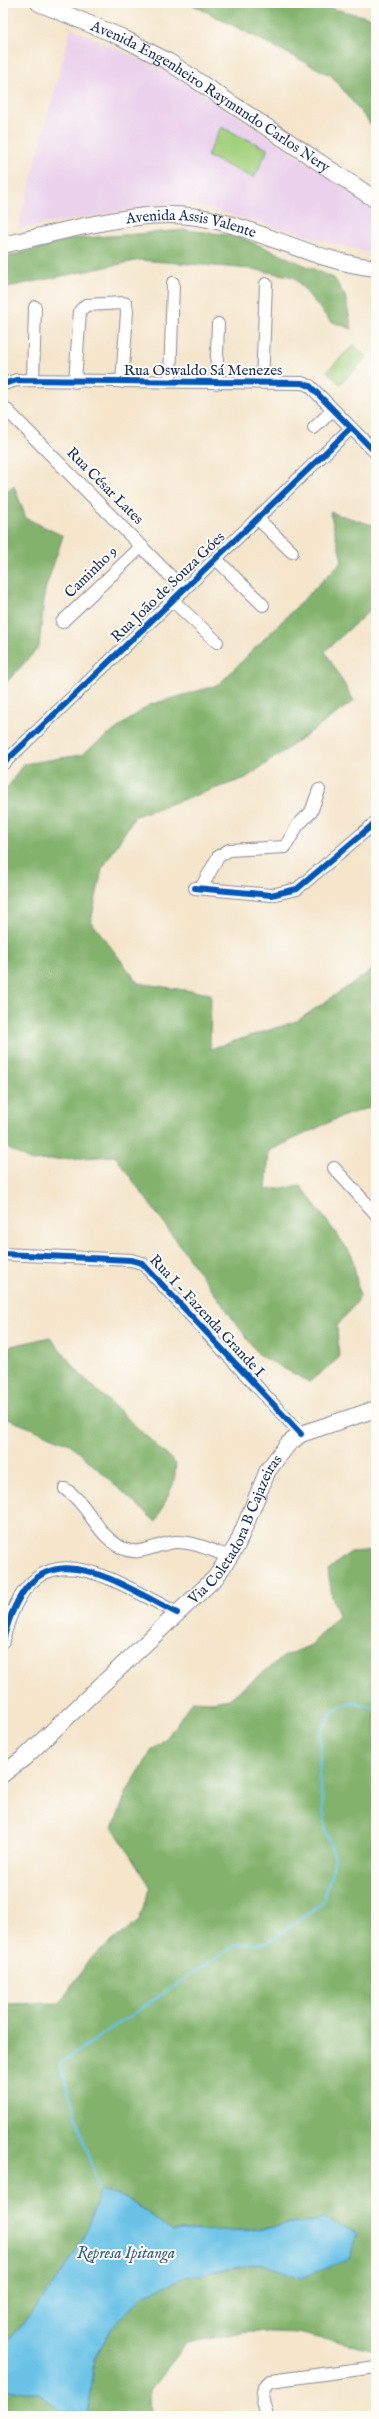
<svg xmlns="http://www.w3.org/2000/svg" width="379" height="2419" font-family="'IM FELL English',serif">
  <rect width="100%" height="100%" fill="#fdfcf7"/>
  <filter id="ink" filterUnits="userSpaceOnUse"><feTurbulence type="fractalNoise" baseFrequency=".025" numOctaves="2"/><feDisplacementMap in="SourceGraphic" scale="8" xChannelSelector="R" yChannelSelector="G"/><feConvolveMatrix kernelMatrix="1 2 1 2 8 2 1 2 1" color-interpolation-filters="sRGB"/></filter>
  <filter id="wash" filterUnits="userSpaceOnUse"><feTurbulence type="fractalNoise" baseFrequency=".012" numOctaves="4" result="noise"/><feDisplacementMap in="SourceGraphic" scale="16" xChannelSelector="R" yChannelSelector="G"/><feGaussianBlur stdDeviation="0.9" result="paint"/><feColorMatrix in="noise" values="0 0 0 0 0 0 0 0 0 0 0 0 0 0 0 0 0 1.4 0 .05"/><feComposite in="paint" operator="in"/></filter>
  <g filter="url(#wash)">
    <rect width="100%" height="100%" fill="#f4e5cb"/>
    <!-- built -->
    <path fill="#ead1ec" d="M71,28L180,78L376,209V248L373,254L199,206L161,204L18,229Z"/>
    <!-- green -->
    <path fill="#a3d07d" stroke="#5f806e" d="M221,127L268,149L254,178L207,156Z
      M354,345L367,358L340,384L327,371Z"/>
    <!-- forest -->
    <path fill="#82b26c" stroke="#4e7065" d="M189,3H309L376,19V131L332,76Z
      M186,230L238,236L334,278L345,296L352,329L330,321L294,277L252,269L140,260L3,288V258L71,239Z
      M14,486L26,518L63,536L45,590L39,647L3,686V492Z
      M330,512L376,526V605L325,651L354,701L246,778L135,816L102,869L91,921L138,983L211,994L210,1049L297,1021L375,968L376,1105L338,1118L269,1151L266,1190L301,1186L352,1255L360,1298L337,1326L339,1358L309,1382L259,1355L115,1156L31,1161L3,1146V795L23,764L81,755L149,705L218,685L342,561Z
      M50,1337L80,1374L176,1464L174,1482L156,1522L70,1444L3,1417V1348Z
      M376,1550V2351L297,2333L248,2331L187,2343L150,2390L151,2416H88L95,2358L112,2327L144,2295L185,2277L260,2263L302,2278L322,2219L255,2230L173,2231L126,2198L99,2191C91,2239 58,2282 27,2318C19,2327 12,2338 3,2346V2004L60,2003L90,1959L139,1920L150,1886L113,1828L127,1791L152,1750L168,1736L192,1701L212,1702L229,1699L283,1657L311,1645L339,1615L332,1597L328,1570L350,1552Z
      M3,2388L42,2395L66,2416H3Z"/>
    <!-- water -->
    <path fill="#69c2e6" stroke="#4278a2" d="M99,2190L126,2198L173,2231L255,2230L322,2219L358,2233L349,2259L302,2278L260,2263L185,2277L144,2295L112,2327L95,2358L88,2416H66L42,2395L3,2388V2346C12,2338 19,2327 27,2318C58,2281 91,2238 99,2190Z"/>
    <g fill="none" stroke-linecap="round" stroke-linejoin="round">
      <!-- stream -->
      <path stroke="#69c2e6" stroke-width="2.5" d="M99,2190L60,2063L235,1945L267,1943L323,1903L335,1859L326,1832L319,1775L321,1731L332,1712L350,1702L376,1708"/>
    </g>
  </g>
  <g filter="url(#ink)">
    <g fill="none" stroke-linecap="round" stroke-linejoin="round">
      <defs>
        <path id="minor" d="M33,380L35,307
          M75,382L80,311L86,305L123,303L126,304L127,312L122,382
          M170,382L173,283
          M262,382L266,284
          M216,383L218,324
          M3,384L17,380L302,383L310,386L376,453
          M3,406L184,590
          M314,428L333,410
          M258,519L292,552
          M216,559L263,605
          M173,601L217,642
          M62,622L142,546
          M3,764L351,428
          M195,888L271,895L297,889L376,822
          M201,888L218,857L229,850L285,847L298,825L311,812L319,790
          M334,1168L376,1214
          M3,1254L131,1260L142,1263L301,1434
          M65,1489C89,1504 96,1535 122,1548C140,1557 156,1544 175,1542C193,1541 213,1551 230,1557
          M3,1641C32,1523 104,1575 177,1613
          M267,2416C263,2402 258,2391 270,2381L376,2367"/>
        <g id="major">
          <path id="s1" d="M39,3L121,37L169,62L376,200"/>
          <path id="s2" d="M3,245C62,232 139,208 198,217C259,227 314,262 376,268"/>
          <path id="s3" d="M3,1774L24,1758L216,1577L237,1545L268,1470L288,1444L301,1434L376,1409"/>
        </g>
      </defs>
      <!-- minor casing -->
      <use href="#minor" stroke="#888a94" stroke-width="14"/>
      <!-- major casing -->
      <use href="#major" stroke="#888a94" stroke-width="18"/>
      <!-- minor -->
      <use href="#minor" stroke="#fff" stroke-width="12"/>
      <!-- major -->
      <use href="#major" stroke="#fff" stroke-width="16"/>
      <defs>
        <path id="cycleway" d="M3,384L17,380L302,383L310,386L376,453
          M3,764L351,428
          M195,888L271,895L297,889L376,822
          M3,1254L131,1260L142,1263L301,1434
          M3,1641C32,1523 104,1575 177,1613"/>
      </defs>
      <!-- cycleway casing -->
      <use href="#cycleway" stroke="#fdfcf7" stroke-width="8"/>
      <!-- cycleway -->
      <use href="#cycleway" stroke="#0057b8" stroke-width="6"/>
    </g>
  </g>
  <g text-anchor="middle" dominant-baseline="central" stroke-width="4" stroke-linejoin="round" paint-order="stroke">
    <!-- street labels -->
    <g font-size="15" fill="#1b2f5e" stroke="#fdfcf7">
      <text stroke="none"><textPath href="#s1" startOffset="196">Avenida Engenheiro Raymundo Carlos Nery</textPath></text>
      <text stroke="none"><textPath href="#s2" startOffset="192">Avenida Assis Valente</textPath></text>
      <text x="203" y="370">Rua Oswaldo Sá Menezes</text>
      <text transform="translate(105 486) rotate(45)">Rua César Lates</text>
      <text transform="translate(91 572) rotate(-44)">Caminho 9</text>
      <text transform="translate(168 587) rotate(-44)">Rua João de Souza Góes</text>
      <text transform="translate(207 1316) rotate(47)">Rua I - Fazenda Grande I</text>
      <text stroke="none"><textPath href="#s3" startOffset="341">Via Coletadora B Cajazeiras</textPath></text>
    </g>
    <!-- water labels -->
    <g font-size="16" font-style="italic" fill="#325b87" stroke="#fdfcf7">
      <text x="126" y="2254">Represa Ipitanga</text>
    </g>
  </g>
  <!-- margin -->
  <rect width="379" height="2419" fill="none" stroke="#fdfcf7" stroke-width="16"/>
</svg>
